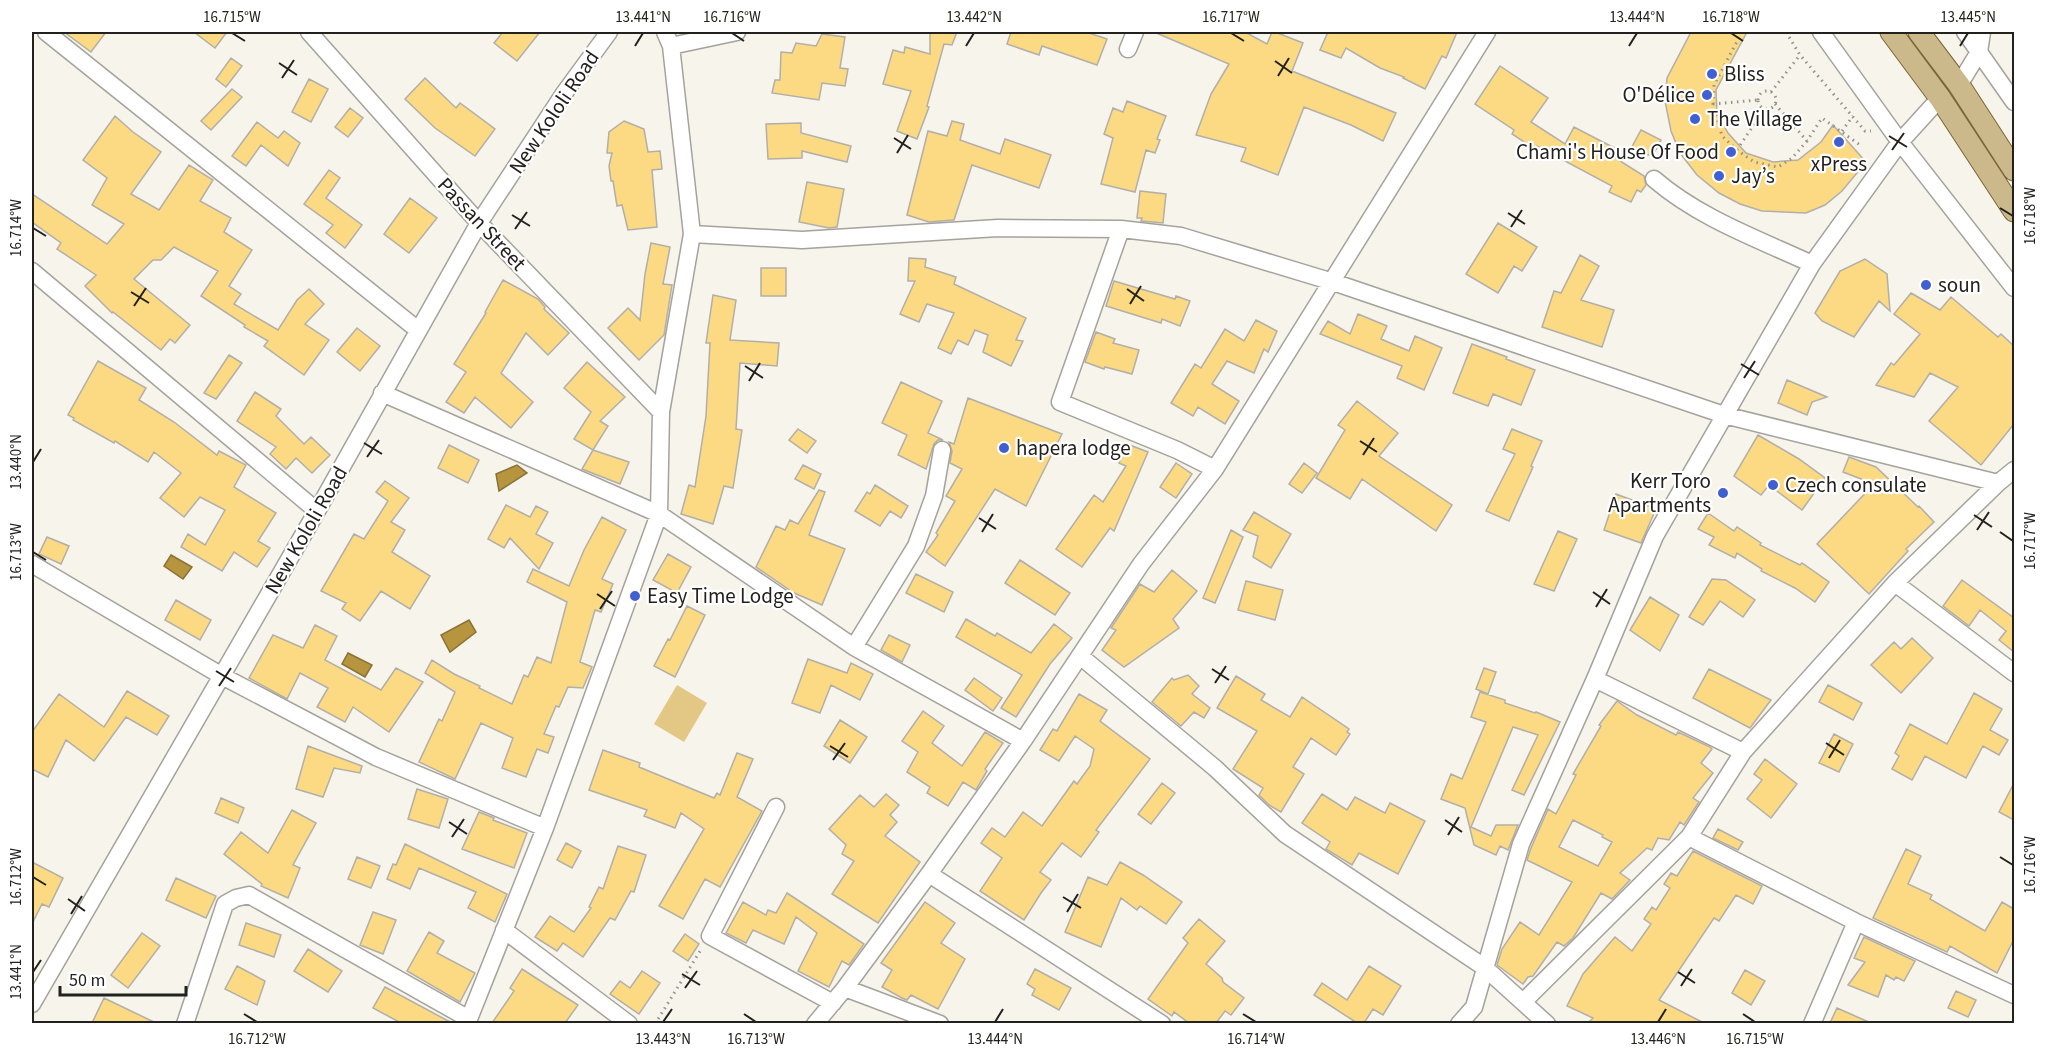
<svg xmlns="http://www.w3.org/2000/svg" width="2046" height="1055" font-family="'Source Sans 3',sans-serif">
  <rect width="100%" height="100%" fill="#f7f4ec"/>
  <!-- green -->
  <path fill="#e3c784" d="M677,685L707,703L684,742L654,724Z"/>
  <!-- water -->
  <path fill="#b6953e" stroke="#8a7234" stroke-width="1.5" d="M517,465L527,473L499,491L496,474Z
    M171,555L192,567L183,579L164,566Z
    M469,620L476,632L450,652L441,635Z
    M348,653L372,665L365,677L342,664Z"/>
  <!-- building -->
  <path fill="#fcd983" stroke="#b2afa8" stroke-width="1.5" fill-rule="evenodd" d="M64,32H106L91,52Z
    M194,32H227L215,48Z
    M503,32H540L517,61L494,43Z
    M930,32H957L952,45L944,44L927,106L929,107L917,139L897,131L911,91L883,84L893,50L904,53L905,47L930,54Z
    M1011,32H1086L1107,39L1097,65L1042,46L1039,55L1007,44Z
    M1154,32H1245L1267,44L1272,32H1275L1303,43L1292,71L1396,113L1383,141L1351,125L1304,107L1278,175L1241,161L1246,148L1196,135L1211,94L1229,64Z
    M1328,32H1457L1446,58L1442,56L1425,89L1403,78L1404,77L1380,68L1346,48L1341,58L1320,50Z
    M1691,32H1747L1716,90L1717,113L1728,133L1746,153L1773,162L1798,160L1821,142L1833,125L1866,162L1842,191L1825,205L1806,213L1762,211L1740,204L1719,193L1697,175L1680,153L1671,131L1665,101L1667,78Z
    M822,34L845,37L840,68L848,69L845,86L822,83L819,100L772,93L775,80H780L781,52L792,53L796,43L816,46Z
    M231,58L242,66L226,87L216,79Z
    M1500,66L1548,98L1531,122L1565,144L1574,127L1626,154H1609L1644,176L1646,185L1641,192L1637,190L1631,202L1609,192L1612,186L1537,146L1535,149L1512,134L1514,130L1475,104Z
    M425,78L456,108L460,103L495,129L475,156L435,128L405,99Z
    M309,79L328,89L311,122L292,112Z
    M232,89L242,97L211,130L201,121Z
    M1127,101L1166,116L1157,139L1160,140L1155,153L1146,150L1135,192L1101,184L1113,138L1104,134L1113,108L1123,112Z
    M350,108L363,118L348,137L335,127Z
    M115,116L133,132L161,152L131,194L159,210L189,165L213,180L200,201L231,218L224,232L252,250L229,286L241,294L234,304L278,330L297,300L309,289L324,304L305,324L329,340L304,375L264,346L268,341L244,327L245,325L201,296L218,271L174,247L161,260H153L134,279L190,325L175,343L170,339L161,350L113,312L112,313L85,286L96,275L57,249L61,243L32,222V194L107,244L124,224L92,205L107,178L83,160Z
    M624,121L644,129L648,152L660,151L662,169L652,170L657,227L628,230L622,205L617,206L613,181H611L609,166L612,153H607L609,132Z
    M952,121L964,124L960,140L1000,154L1005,139L1051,155L1039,188L972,165L954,220L929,222L907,215L928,131L947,136Z
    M257,122L278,138L284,131L300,143L288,166L261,145L246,166L232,156Z
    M801,123V133L851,146L847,162L802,151V158L768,159L766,124Z
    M1641,130L1661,140L1653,155L1628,154Z
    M329,170L340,178L326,198L362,225L345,248L326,233L333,225L304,204Z
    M807,182L844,189L837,227L829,228L799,222Z
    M1140,191L1166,194L1163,223L1141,221L1142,218H1137Z
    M410,198L437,218L409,253L384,234Z
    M1498,223L1537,247L1522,271L1514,266L1498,293L1466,274Z
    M651,243L670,247L663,284L672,285L664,335L639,360L608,328L628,308L640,320L645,274Z
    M1580,255L1599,266L1581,300L1614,310L1602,347L1542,327L1554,291L1561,293Z
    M909,258L926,259L925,267L956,277L954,284L1026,318L1016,340L1023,341L1011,366L983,352L988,335L975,330L968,345L958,340L951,354L938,348L954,313L927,304L919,322L900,314L915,281H908Z
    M1865,259L1887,274L1890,311L1879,301L1854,337L1822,321L1815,313L1840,271Z
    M761,268H786V296H761Z
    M503,280L538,299L545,307L544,309L569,333L548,355L526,333L501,373L533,402L511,428L475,397L464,413L446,402L466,372L454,364L486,313L485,312Z
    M1114,281L1175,299L1176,296L1190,301L1180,326L1162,319L1161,323L1106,306Z
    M1911,293L1940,310L1951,297L1998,337L2001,334L2014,346V424L1981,465L1929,421L1958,387L1930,373L1914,397L1876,385L1891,363L1894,365L1920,334L1894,314Z
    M713,295L736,300L730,340L779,343L777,366L740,363L736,429L742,430L733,488L724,486L713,524L681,514L689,485L695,487L706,416L710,343H706Z
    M1358,314L1387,326L1381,339L1409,351L1415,336L1442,348L1424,390L1397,378L1402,366L1320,334L1328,321L1350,334Z
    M1256,320L1277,331L1268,352L1264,349L1254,373L1227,361L1212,384L1239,401L1225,424L1198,407L1193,416L1171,403L1195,364L1201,368L1225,329L1244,341Z
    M357,328L380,346L360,371L337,352Z
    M1096,332L1115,339L1113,343L1139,350L1132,374L1105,367L1104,369L1085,362Z
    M1472,344L1507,357L1506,359L1535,370L1521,405L1493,394L1488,406L1453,393Z
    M229,355L242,363L216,399L204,393Z
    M98,361L146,388L139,400L174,422L217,455L219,451L246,465L234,487L276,513L258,541L270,548L257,567L234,552L222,571L181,547L188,534L205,545L225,510L200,497L184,517L160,498L181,473L154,452L148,462L115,441L114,443L73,420L74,418L68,415Z
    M587,362L625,397L600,421L608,426L593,450L574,439L591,412L564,388Z
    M1787,380L1827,397L1812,402L1807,415L1778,403Z
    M901,382L942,401L928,433L943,440H938L934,444L926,469L898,455L907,435L882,423Z
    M255,392L281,409L276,416L304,444L311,437L330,455L312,473L296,458L286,469L270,454L276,447L237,421Z
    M968,398L1062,434L1026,506L995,489L945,566L926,552L938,535L936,533L955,501L946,496L962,469L950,463L952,451L949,442L954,444Z
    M1357,401L1398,433L1379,456L1452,505L1436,531L1362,479L1350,499L1316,478L1345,430L1338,425Z
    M798,429L816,441L807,453L789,440Z
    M1512,429L1542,441L1531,466L1533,467L1509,521L1486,511L1515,454L1503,449Z
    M1758,435L1799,459L1825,478L1802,510L1769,485L1761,495L1734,476Z
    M1127,444L1148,452L1114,531L1110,528L1082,567L1056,549L1094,495L1103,502L1126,466L1119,463Z
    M449,445L479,460L468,483L438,468Z
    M593,450L629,462L620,484L582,469Z
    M1849,457L1876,467L1918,507L1919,506L1934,522L1906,549L1908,551L1869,594L1817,544L1874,484L1843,472Z
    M1176,463L1192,474L1176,498L1160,487Z
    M1304,463L1317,473L1302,493L1289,484Z
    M803,465L821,474L814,489L795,479Z
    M385,481L409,498L391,522L405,530L392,552L430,576L410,609L381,591L360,621L342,609L346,603L321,591L354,534L364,539L388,501L376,492Z
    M875,485L908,506L901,518L890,511L880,526L855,511L867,492L870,494Z
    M819,490L825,492L809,535L845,549L822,605L794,593L756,567L776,526L785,530L790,520L798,524Z
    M1616,494L1656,509L1641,543L1604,530Z
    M506,505L530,517L536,506L548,512L536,534L553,543L539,569L510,538L504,548L488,539Z
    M1254,512L1291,534L1271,568L1253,557L1258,536L1243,530Z
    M1708,513L1734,531L1737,527L1761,543L1760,545L1800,565L1802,563L1829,582L1815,602L1795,588L1761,571L1762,569L1737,553L1735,558L1709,545L1714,537L1698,529Z
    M602,517L626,530L602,579L613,584L601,612L595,610L580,662L592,667L583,688L568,687L559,707L556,706L544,734L554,737L548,753L537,749L526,777L502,768L513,738L481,723L455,779L419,762L439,719L442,721L455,692L425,673L432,660L454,674L480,686L479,688L512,704L524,675L528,677L537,657L551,663L567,602L527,582L533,569L569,586L584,550Z
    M1231,530L1243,537L1215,603L1203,598Z
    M1558,531L1577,539L1554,591L1534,584Z
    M47,537L69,546L61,564L39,554Z
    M668,554L691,567L677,593L653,580Z
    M1020,560L1070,593L1055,615L1005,583Z
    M1172,570L1197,591L1173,619L1179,628L1124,667L1102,650L1116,630L1111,628L1140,584L1154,592Z
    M916,574L953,592L944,612L906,593Z
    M1712,579L1726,580L1755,600L1743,617L1720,601L1703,625L1689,617Z
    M1962,580L2014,618V652L1999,640L2006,631L1980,610L1969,626L1943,606Z
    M1246,581L1283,590L1275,620L1238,610Z
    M1650,597L1679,615L1660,651L1630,630Z
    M176,600L211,620L200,640L165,620Z
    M687,606L705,615L675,677L654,666L668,639L670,640Z
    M966,619L995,636L997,633L1031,653L1054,624L1072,638L1050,664L1016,717L1001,708L1022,675L956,637Z
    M315,625L337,636L325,660L381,690L396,668L423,682L389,732L353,707L345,722L317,707L328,688L300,673L287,699L249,678L273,635L303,648Z
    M889,635L910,645L902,662L881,650Z
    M1912,638L1933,658L1901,693L1871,665L1894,642L1901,649Z
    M808,659L847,673L851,663L873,674L860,700L831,685L820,713L792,703Z
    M1484,668L1496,672L1488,694L1476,689Z
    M1709,669L1771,700L1750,728L1693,698Z
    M1188,675L1199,686L1192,694L1210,708L1204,718L1194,712L1181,726L1152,702L1172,678L1174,680Z
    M1236,676L1265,694L1261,700L1290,717L1302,697L1349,729L1347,732L1350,734L1336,755L1311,738L1293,767L1304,774L1281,812L1269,805L1259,795L1263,788L1233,769L1257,731L1217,708Z
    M974,678L1002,698L993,711L965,690Z
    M1828,685L1862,703L1853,720L1819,702Z
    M127,691L169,716L157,735L126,717L94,761L66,740L48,777L32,769V732L59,694L104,727Z
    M1480,692L1505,700V703L1535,713L1536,712L1560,722L1524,795L1512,790L1538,735L1513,727L1471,827L1491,836L1496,825H1518L1508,850L1500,846L1496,855L1474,845L1465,808L1441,799L1451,774L1462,779L1486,722L1471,717Z
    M1974,693L2002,709L1990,730L2008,740L1999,755L1983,746L1966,778L1925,756L1912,780L1892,769L1899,756L1895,753L1910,724L1947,744Z
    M1079,694L1107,710L1100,721L1150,759L1096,830L1099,832L1081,857L1062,843L1040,872L1051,880L1041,893L1024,920L980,891L1002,858L981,843L992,828L1005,837L1023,812L1042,826L1074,781L1077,784L1090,766L1094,749L1075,736L1059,761L1040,750L1053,729L1057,731Z
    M1617,701L1637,715L1676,735L1678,732L1710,747L1712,749L1701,763L1713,773L1693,798L1699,802L1684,825L1680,822L1669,840L1658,838L1652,850L1647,848L1620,873L1630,880L1612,899L1601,893L1573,938L1564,946L1557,942L1533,976L1528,977L1523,984L1497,965L1502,949L1520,922L1539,935L1572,882L1527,860L1531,848L1548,809L1556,814L1576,775L1573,774L1601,726L1599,725ZM1573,820L1603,835L1602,837L1612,842L1598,866L1559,847Z
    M923,711L944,726L932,743L962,766L985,732L1003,743L985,769L987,771L976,790L963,782L948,806L927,793L930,787L907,772L918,752L902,741Z
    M840,720L867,737L850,763L824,746Z
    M1834,734L1853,744L1839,772L1819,763Z
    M308,746L362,766L360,773L334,768L323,797L296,789Z
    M603,750L640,763L639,767L714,798L717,793L720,795L737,753L753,759L737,797L762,811L720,887L705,879L683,919L659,906L704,829L681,813L675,828L644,816L647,810L589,790Z
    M1765,759L1797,784L1771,818L1747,799L1762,780L1754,774Z
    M1162,783L1175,793L1151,824L1138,814Z
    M2014,783V820L1999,812Z
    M417,789L448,799L439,828L408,819Z
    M886,794L899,805L890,815L897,822L885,836L920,862L878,923L832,894L854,861L842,854L846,845L829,829L860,795L874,807Z
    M1322,794L1347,810L1355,797L1385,813L1390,803L1425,821L1398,874L1359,853L1352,865L1326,849L1330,842L1302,823Z
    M221,798L244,808L238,823L215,813Z
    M292,810L316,823L293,865L300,868L288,898L261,886L262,884L224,854L241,832L268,853Z
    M479,812L494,818L493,820L527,833L514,868L462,849Z
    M1718,829L1743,842L1738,850L1713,838Z
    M566,843L581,851L572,868L557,860Z
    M405,844L507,894L495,922L468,908L476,892L419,868L410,889L387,879L393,864L396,865Z
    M618,846L646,855L634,892L631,891L615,920L610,918L583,957L563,943L557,951L535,937L550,916L574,932L591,908L589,907L599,887L603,889Z
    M1906,849L1921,856L1908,884L1932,895L1930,899L1985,931L2002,902L2014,909V939L1997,973L1950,946L1947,952L1873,918Z
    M1693,851L1762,886L1753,904L1736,895L1719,921L1714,918L1659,1000L1704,1023H1588L1593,1018L1567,1006L1583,974L1615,937L1632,951L1651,924L1644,919L1652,907L1656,910L1670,888L1664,884L1671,873L1677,876Z
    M357,857L380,866L371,888L348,879Z
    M32,862L63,878L49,907L42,904L32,924Z
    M1120,862L1143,875L1182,902L1166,924L1140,906L1137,910L1121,898L1101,947L1065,932L1088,877L1107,885Z
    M176,878L216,896L206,918L166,900Z
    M787,893L864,944L849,965L842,961L829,987L798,971L817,933L796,917L784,944L753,930L746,943L726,933L743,902L766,915L768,910L776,913Z
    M925,902L955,923L941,943L965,959L938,1009L911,995L907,1000L902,998L882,987L892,970L881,963Z
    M373,912L396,920L383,954L360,945Z
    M1199,919L1225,941L1206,964L1222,978L1223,982L1244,998L1231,1015L1225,1011L1216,1023H1189L1174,1012L1172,1016L1148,999L1188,943L1183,938Z
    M246,923L281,935L274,957L239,945Z
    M429,932L444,941L437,953L475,973L460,1002L407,971Z
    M142,933L160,946L128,988L111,975Z
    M685,934L699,944L688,961L673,951Z
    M1864,937L1915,961L1904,981L1896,977L1894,980L1886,975L1878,997L1848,985L1865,962L1854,958Z
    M308,949L342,971L328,992L294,971Z
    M237,966L265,981L257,1005L225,989Z
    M1369,966L1401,986L1383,1015L1373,1009L1364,1023H1357L1314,995L1322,983L1347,1000Z
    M522,969L578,1005L565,1023H492L514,991L510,988Z
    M1035,969L1071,988L1059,1010L1032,995L1035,989L1027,984Z
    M1745,970L1765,981L1751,1005L1732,993Z
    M642,971L660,983L639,1014L610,994L620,981L630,988Z
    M385,987L452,1023H401L373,1008Z
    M1956,991L1976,1000L1968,1017L1948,1008Z
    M104,998L156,1023H92Z
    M1837,1008L1871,1023H1830Z"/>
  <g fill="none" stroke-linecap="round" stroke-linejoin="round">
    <defs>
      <path id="minor" d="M46,32L418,330
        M309,32L479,223L661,412
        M1821,32L1900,142L2014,288
        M1965,32L2014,102
        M671,46L737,32
        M1128,49L1135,32
        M1959,85L1979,52L1982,32
        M1654,179C1699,218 1758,239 1812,264
        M1121,229L1060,402L1177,450L1215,469
        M692,234L802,240L998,228L1121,229L1181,236L1333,282L1724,415L1998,483
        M32,271L317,511
        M382,393L659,514L854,647L1023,741
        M32,564L222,676L376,757L545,828
        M1895,583L2014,673
        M854,647L916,546L934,496L942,450
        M1080,656L1215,768L1285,834L1484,967L1547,1024
        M1595,679L1743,752
        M776,807L710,936L833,1003
        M1689,837L1856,922L2014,995
        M929,874L1162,1024
        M504,930L629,1024
        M845,988L940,1024
        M1524,1001L1689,837L1743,752L1895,583L1998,483L2014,470
        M32,1004L317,511L479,223L565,92L609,32
        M185,1024L225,904L236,898L249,895L469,1019
        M467,1024L545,828L659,514L661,412L692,234L671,46L665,32
        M815,1024L845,988L929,874L1023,741L1141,564L1215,469L1487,32
        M1459,1024L1474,1007L1521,844L1595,679L1655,536L1812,264L1900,142L1940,98
        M1812,1024L1856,922"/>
      <path id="major" d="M1891,32L1940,98L2014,211
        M1919,32L1959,85L2014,170"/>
    </defs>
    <!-- minor casing -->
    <use href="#minor" stroke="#a5a29b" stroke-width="19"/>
    <!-- major casing -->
    <use href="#major" stroke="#7a6633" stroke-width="23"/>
    <!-- path -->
    <path stroke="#94928c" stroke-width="3" stroke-dasharray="1.5 4.5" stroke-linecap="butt" d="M1742,32L1714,85L1713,104L1722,136L1737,150L1754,162L1778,167L1792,158L1807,141
      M1786,32L1800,55L1865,131H1871
      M1758 100a9 9 0 1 1 18 0a9 9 0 1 1-18 0Z
      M1771,92L1800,55
      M1713,104L1758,100
      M1775,104L1807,141L1822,118L1860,145
      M1842,131L1853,116
      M1737,150L1764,109
      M655,1024L702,948"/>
    <!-- minor -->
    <use href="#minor" stroke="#fff" stroke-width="16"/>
    <!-- major -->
    <use href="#major" stroke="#cbb98b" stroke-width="21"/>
  </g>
  <!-- ticks -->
  <path fill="none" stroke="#22211e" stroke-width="2" d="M232,33L245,41M732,33L744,41M1231,33L1244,41M1731,33L1743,41M635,46L643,33M966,46L974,33M1629,46L1637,33M1960,46L1968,33M1275,61L1292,73M279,63L297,75M1278,76L1289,58M282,78L294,60M1889,136L1907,147M894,138L911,149M1892,150L1904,133M897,153L908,135M2000,208L2013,216M1508,213L1525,224M512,215L530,226M1511,227L1522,210M33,228L46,236M515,229L527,212M1127,289L1144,301M131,292L149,303M1130,304L1141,286M134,306L146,288M1741,364L1759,375M745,366L763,378M1744,378L1755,361M749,381L760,363M1360,441L1377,452M364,443L382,454M1363,455L1374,438M367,457L379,440M33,462L41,449M1974,515L1992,527M979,518L996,529M1977,530L1989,512M982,532L993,514M2000,532L2013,541M33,552L46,560M1593,592L1610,604M597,594L615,606M1596,607L1607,589M600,609L612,591M1212,669L1229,680M216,671L234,682M1215,683L1226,666M219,686L231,668M1826,743L1844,755M830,746L848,757M1829,758L1840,740M833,760L845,743M1445,820L1462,832M449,822L467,834M1448,835L1459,817M452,837L464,819M2000,857L2013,865M33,877L46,885M1063,897L1081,908M68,899L85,911M1067,912L1078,894M71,914L82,896M33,972L41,960M1678,972L1695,983M682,974L700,985M1681,986L1692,969M685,988L697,971M244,1014L257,1022M744,1014L756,1022M1243,1014L1256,1022M1743,1014L1755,1022M663,1022L672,1009M995,1022L1003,1009M1658,1022L1666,1009"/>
  <!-- markers -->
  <g fill="#4060d2" stroke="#fff" stroke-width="2">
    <circle cx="1712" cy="74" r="6"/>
    <circle cx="1707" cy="95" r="6"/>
    <circle cx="1695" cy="119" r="6"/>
    <circle cx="1839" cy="142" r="6"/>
    <circle cx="1731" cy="152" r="6"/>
    <circle cx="1719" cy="176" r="6"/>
    <circle cx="1926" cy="285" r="6"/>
    <circle cx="1004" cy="448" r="6"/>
    <circle cx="1773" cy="485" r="6"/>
    <circle cx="1723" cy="493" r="6"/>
    <circle cx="635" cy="596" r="6"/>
  </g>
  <g text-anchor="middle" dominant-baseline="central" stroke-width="4.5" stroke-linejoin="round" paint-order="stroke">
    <!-- poi labels -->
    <g font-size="21" fill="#22211e" stroke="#fff" text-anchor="start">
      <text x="1724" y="74">Bliss</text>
      <text x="1695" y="95" text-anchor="end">O'Délice</text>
      <text x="1707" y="119">The Village</text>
      <text x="1719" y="152" text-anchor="end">Chami's House Of Food</text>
      <text x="1839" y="164" text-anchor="middle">xPress</text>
      <text x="1731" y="176">Jay’s</text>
      <text x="1938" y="285">soun</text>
      <text x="1016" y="448">hapera lodge</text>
      <text x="1711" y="481" text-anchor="end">Kerr Toro<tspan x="1711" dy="24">Apartments</tspan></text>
      <text x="1785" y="485">Czech consulate</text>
      <text x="647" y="596">Easy Time Lodge</text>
    </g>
    <!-- street labels -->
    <g font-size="21" fill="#22211e" stroke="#fff">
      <text transform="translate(554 112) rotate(-56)">New Kololi Road</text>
      <text transform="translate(482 224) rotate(47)">Passan Street</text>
      <text transform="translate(306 530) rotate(-60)">New Kololi Road</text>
    </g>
  </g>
  <!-- border -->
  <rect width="2046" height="1055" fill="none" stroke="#ffffff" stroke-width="66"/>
  <!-- scale -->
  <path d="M60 986v9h126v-9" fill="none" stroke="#22211e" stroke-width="3"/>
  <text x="69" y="986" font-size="18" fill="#22211e" stroke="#ffffff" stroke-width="4.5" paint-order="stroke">50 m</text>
  <rect x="33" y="33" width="1980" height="989" fill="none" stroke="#22211e" stroke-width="2"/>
  <g font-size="15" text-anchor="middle" fill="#22211e">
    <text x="232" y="22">16.715°W</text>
    <text x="643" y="22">13.441°N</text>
    <text x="732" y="22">16.716°W</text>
    <text x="974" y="22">13.442°N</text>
    <text x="1231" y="22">16.717°W</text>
    <text x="1637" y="22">13.444°N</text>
    <text x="1731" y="22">16.718°W</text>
    <text x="1968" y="22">13.445°N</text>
    <text transform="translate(2030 216) rotate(-90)" y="5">16.718°W</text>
    <text transform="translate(16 228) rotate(-90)" y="5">16.714°W</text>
    <text transform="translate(16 462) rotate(-90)" y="5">13.440°N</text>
    <text transform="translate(2030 541) rotate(-90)" y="5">16.717°W</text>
    <text transform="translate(16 552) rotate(-90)" y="5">16.713°W</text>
    <text transform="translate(2030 865) rotate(-90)" y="5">16.716°W</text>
    <text transform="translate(16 877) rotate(-90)" y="5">16.712°W</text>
    <text transform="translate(16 972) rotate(-90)" y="5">13.441°N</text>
    <text x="257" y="1044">16.712°W</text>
    <text x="663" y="1044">13.443°N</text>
    <text x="756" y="1044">16.713°W</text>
    <text x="995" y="1044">13.444°N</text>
    <text x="1256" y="1044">16.714°W</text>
    <text x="1658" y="1044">13.446°N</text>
    <text x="1755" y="1044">16.715°W</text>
  </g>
</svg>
